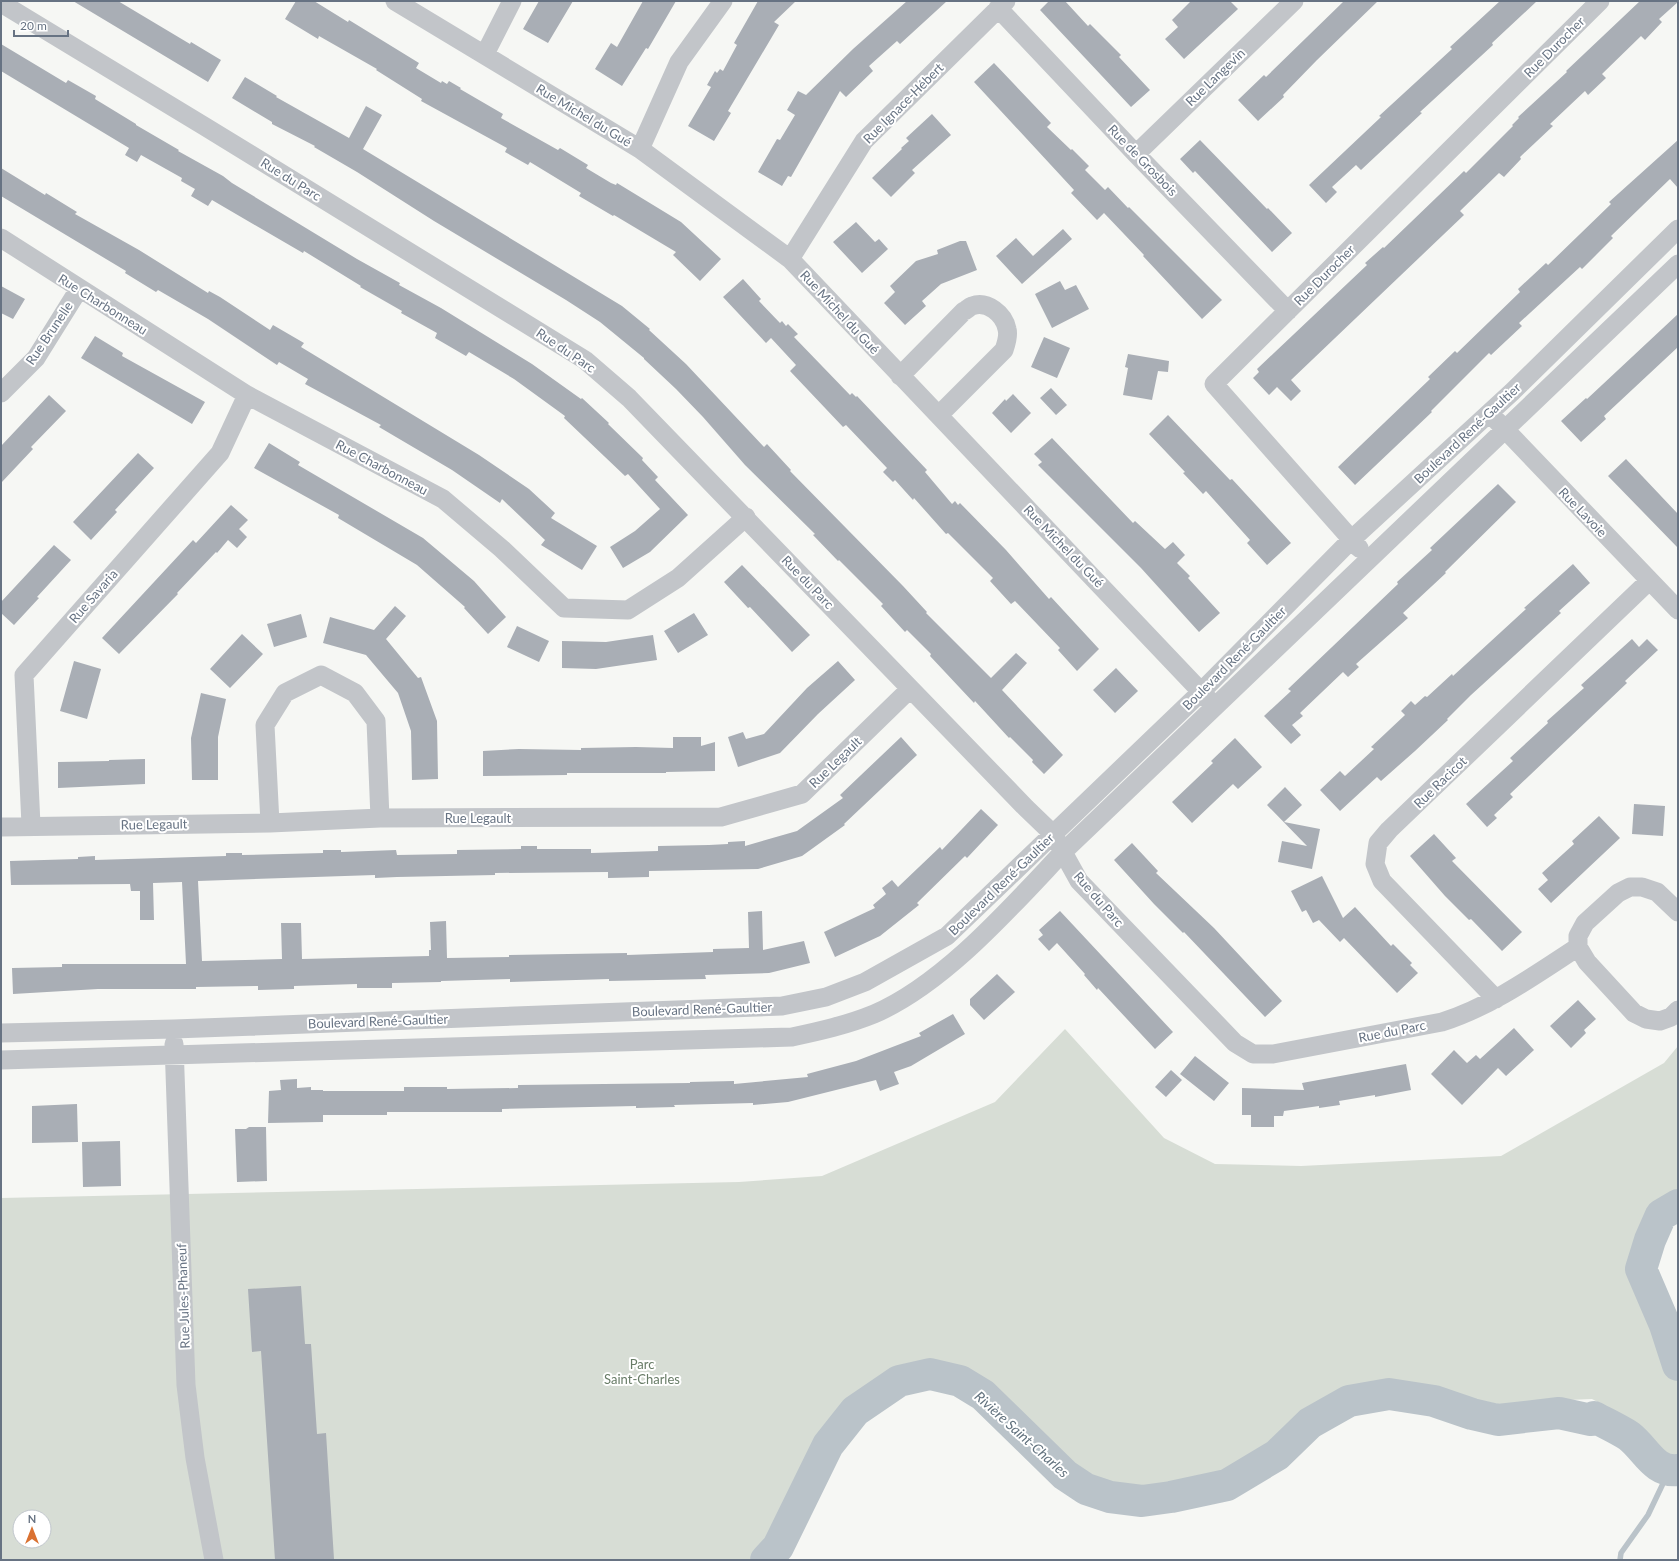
<svg xmlns="http://www.w3.org/2000/svg" width="1679" height="1561" font-family="Lato,sans-serif">
  <rect width="100%" height="100%" fill="#f6f7f4"/>
  <!-- green -->
  <path fill="#d7ddd5" fill-rule="evenodd" d="M1065,1029L1164,1138L1215,1164L1301,1166L1501,1156L1664,1063L1678,1046V1205L1661,1215L1650,1240L1641,1269L1665,1325L1678,1365V1462L1675,1463L1665,1458L1648,1437L1624,1416L1592,1399L1568,1400L1503,1405L1399,1384L1366,1387L1332,1396L1307,1409L1243,1466L1215,1478L1143,1490L1119,1486L1090,1475L1057,1453L998,1391L968,1370L943,1362H919L890,1372L864,1388L835,1420L796,1487L776,1528L749,1560H1V1198L739,1182L822,1176L995,1102ZM20,1517H44V1541H20Z"/>
  <g fill="none" stroke-linecap="round" stroke-linejoin="round">
    <!-- stream -->
    <path stroke="#bac3c9" stroke-width="5.5" d="M1620,1560L1621,1553L1648,1515L1669,1471"/>
    <!-- river -->
    <path stroke="#bac3c9" stroke-width="32" d="M1678,1205L1661,1215L1650,1240L1641,1269L1665,1325L1678,1365
      M766,1560L778,1547L828,1445L855,1411L899,1381L930,1374L960,1381L983,1395L1065,1475L1086,1489L1110,1497L1142,1501L1171,1497L1227,1485L1277,1455L1310,1423L1349,1401L1389,1394L1434,1401L1472,1414L1498,1420L1559,1413L1591,1420L1594,1417C1605,1423 1618,1429 1629,1436C1646,1449 1654,1473 1678,1470"/>
  </g>
  <!-- building -->
  <path fill="#a9aeb5" d="M73,1H118L190,44L191,42L221,60L208,82Z
    M296,1H314L348,22L349,20L419,63L416,68L441,83L442,81L447,84L449,81L461,88L460,89L503,114L501,118L558,150L560,148L588,165L586,168L611,183L616,185L617,183L681,222L721,259L700,281L673,255L676,252L614,215L613,216L579,196L581,193L530,162L528,165L505,152L507,148L421,101L422,99L376,70L377,69L319,36L318,39L285,19Z
    M539,1H573L548,43L523,29Z
    M643,1H676L648,49L646,48L622,86L595,69L611,43L617,47Z
    M758,1H796L774,22L779,25L728,111L731,113L714,141L688,126L711,87L707,85L715,71L717,73L720,69L723,71L737,45L734,43Z
    M907,1H947L900,44L897,41L869,66L873,71L846,97L840,91L791,177L788,176L782,186L758,172L777,139L780,140L795,115L787,110L798,91L806,95L853,49Z
    M1049,1H1065L1088,26L1090,24L1121,55L1119,57L1150,90L1131,107L1040,10Z
    M1191,1H1230L1238,9L1184,59L1165,39L1178,27L1172,20Z
    M1344,1H1378L1317,60L1283,95L1284,97L1258,121L1238,100L1264,75L1266,77Z
    M1500,1H1537L1492,43L1493,45L1420,112L1422,113L1361,170L1356,165L1332,187L1337,192L1326,203L1309,185L1381,117L1379,116L1452,49L1450,47Z
    M1640,1L1678,2L1659,19L1662,22L1645,40L1641,36L1602,74L1606,78L1588,95L1585,91L1550,124L1553,126L1520,157L1521,159L1504,177L1499,173L1460,211L1464,215L1291,380L1301,391L1291,401L1277,387L1269,395L1253,378L1259,372L1257,369L1367,265L1365,263L1383,247L1384,248L1464,171L1466,173L1513,126L1512,125L1519,118L1518,117L1567,72L1566,71Z
    M1,44L66,83L68,80L96,96L95,99L136,124V125L179,150L178,151L223,176L232,183L357,259L400,283L399,285L441,308L532,364L581,399L582,398L609,423L608,424L643,458L642,460L658,477L655,480L688,515L650,552L623,568L610,547L635,531L660,509L628,474L625,476L564,418L565,416L514,379L469,352L466,356L435,338L437,333L401,313L402,311L360,287L361,286L304,251L303,253L212,200L208,206L191,196L195,189L181,181L182,178L141,155L137,162L125,155L129,148L1,71Z
    M994,63L1051,123L1047,127L1071,150L1072,149L1089,166L1085,170L1105,190L1108,187L1128,208L1129,207L1222,300L1202,319L1143,256L1144,255L1104,213L1097,220L1071,193L1074,190L974,82Z
    M245,77L277,96L276,97L349,138L366,106L382,115L363,149L622,306L650,329L649,330L686,364L764,447L767,444L791,470L790,471L903,586L927,612L926,613L991,678L1016,653L1027,663L1002,690L1063,755L1044,774L1032,762L1033,760L1010,737L1009,738L975,701L974,703L930,656L931,654L907,630L905,632L881,606L883,604L839,560L838,561L813,535L815,534L745,465L703,417L676,389L644,359V358L600,322L566,300L434,221L357,172L314,147L315,146L272,124V122L232,98Z
    M932,114L951,135L912,170L915,173L891,197L872,178L902,149L901,148L909,141L906,138Z
    M1200,140L1267,209L1268,208L1292,233L1272,252L1195,171L1193,173L1180,159Z
    M1678,140V188L1670,179L1611,236L1613,238L1582,269L1580,267L1519,323L1522,326L1491,355L1489,353L1431,411L1432,412L1355,485L1338,467L1430,379L1428,377L1455,351L1457,353L1520,292L1518,289L1546,263L1548,265L1611,204L1609,202Z
    M1,168L45,195L46,193L77,212L75,214L139,250L208,293L209,291L220,297L270,330L273,325L304,343L301,347L479,455L529,489L555,513L551,518L597,546L582,570L541,545L545,540L502,499L500,503L452,470L379,427L381,425L305,384L308,379L279,362L277,365L208,319L158,290L156,292L125,273L126,271L1,196Z
    M856,222L875,242L879,239L888,249L862,273L833,242Z
    M1063,229L1072,239L1022,284L996,256L1016,238L1033,256Z
    M960,241H966L977,270L941,284L922,301L926,306L905,325L884,303L895,292L890,286L916,261L938,254L937,250Z
    M743,279L761,299L759,301L780,323L782,321L786,326L788,324L798,334L794,337L850,395L852,393L856,397L857,396L927,470L925,472L952,504L955,501L958,505L960,503L1006,550L1049,599L1051,597L1099,649L1077,671L1058,650L1060,648L1015,601L1011,604L990,581L993,578L948,533L946,534L914,498L913,500L895,480L893,482L883,472L887,468L846,425L843,427L790,371L796,365L771,338L766,343L723,297Z
    M1060,281L1065,290L1076,285L1089,309L1052,328L1035,294Z
    M1,286L25,299L13,319L1,313Z
    M1678,314V347L1604,416L1606,419L1581,442L1561,421L1586,398L1587,399Z
    M95,336L123,353L122,356L205,402L192,424L81,358Z
    M1044,337L1070,348L1057,378L1031,367Z
    M1128,354L1169,361L1168,372L1158,371L1152,400L1123,395L1128,368L1125,367Z
    M1051,388L1067,405L1056,415L1040,398Z
    M1013,394L1031,413L1011,433L992,413L1005,399L1006,401Z
    M49,395L66,411L31,447L33,449L1,483V446Z
    M1168,415L1230,480L1232,479L1291,543L1267,565L1247,543L1250,540L1206,491L1203,494L1183,473L1185,472L1149,434Z
    M1052,438L1133,523L1135,521L1165,549L1173,542L1185,555L1177,563L1190,576L1188,578L1220,613L1199,632L1141,568L1038,465L1042,462L1034,454Z
    M269,443L300,462L298,465L423,538L474,581L506,617L488,634L464,608L465,607L417,565L338,518L339,515L254,468Z
    M138,453L154,468L115,510L117,512L91,540L73,522Z
    M1626,459L1678,514V548L1608,476Z
    M1498,484L1516,502L1445,572L1446,573L1403,613L1408,618L1356,664L1359,667L1348,677L1343,672L1300,713L1303,716L1292,725L1301,735L1291,744L1264,716L1291,691L1288,689L1398,584L1397,582L1432,550L1430,548Z
    M231,505L248,520L239,529L247,537L237,548L228,540L217,553L216,552L177,593L178,594L119,654L102,638L193,540L196,543Z
    M54,545L71,560L37,597L39,598L14,625L1,613V602Z
    M1573,564L1590,583L1559,611L1561,613L1471,695L1447,719L1448,720L1415,751L1381,781L1377,777L1340,811L1320,790L1340,771L1345,776L1374,749L1371,747L1405,715L1401,711L1411,701L1415,705L1425,696L1427,697L1452,674L1453,676L1526,609L1524,608Z
    M742,565L810,635L792,652L750,607L748,608L724,582Z
    M395,606L406,616L386,639L418,678L421,677L437,721L438,779L412,780L411,731L398,693L366,655L323,643L330,617L374,630Z
    M694,613L708,635L678,653L664,631Z
    M301,614L307,637L274,647L267,624Z
    M517,626L549,641L539,662L507,647Z
    M242,634L263,654L230,688L210,669Z
    M653,635L657,660L596,669L562,668V641L606,642Z
    M1632,639L1639,647L1647,639L1658,650L1625,681L1627,683L1510,794L1513,797L1494,815L1497,818L1487,827L1466,804L1513,761L1510,758L1548,723L1547,721L1584,688L1581,685Z
    M74,661L101,669L87,719L60,711Z
    M838,661L855,680L818,714L780,753L738,767L728,737L743,732L746,739L764,734L807,688Z
    M1116,668L1138,691L1115,713L1093,690Z
    M201,693L226,699L218,737V780H192L191,738Z
    M673,737H701V746L715,742V771L666,772V773H567V775L483,776V751L519,749L581,750V748L636,747L673,748Z
    M901,737L917,755L844,824L845,825L802,856L758,869L649,871V877L608,878V872L495,873V875L397,877L375,878V875L198,881L202,961L282,959L281,923H301L302,959L429,956V950H431L430,922L446,921L447,958L509,957V955L627,953V955L713,952V949L749,948L748,912L762,911L763,950L804,941L810,963L769,973L705,975L706,979L609,981V979L510,982V979L441,981V982L392,983V988H357V984L294,986V989L258,990V986L196,987V989H98L13,994L12,968L62,967V964H186L182,882L153,883L154,920H140V891H131L130,884L11,885L10,861L78,859V857L95,856V860L226,856V853H242V855L323,853V850H341V852L396,850L397,855L457,854V850L521,849V846H537V849H591V853L658,851V846L709,845L728,844V842L745,841V846L797,831L843,798L840,795Z
    M1235,738L1262,767L1238,789L1233,784L1192,823L1172,802L1213,763L1211,761Z
    M145,759V784L58,788V762L109,761V760Z
    M1285,787L1302,805L1284,822L1320,829L1312,869L1278,862L1282,841L1307,846L1267,805Z
    M1634,804L1665,806L1663,836L1632,834Z
    M981,809L998,825L967,858L965,856L917,903L919,905L880,936L835,957L824,932L875,908L873,905L886,894L882,888L892,880L898,887L940,847L942,850Z
    M1599,816L1620,838L1551,903L1538,889L1548,880L1542,873L1574,844L1572,841Z
    M1434,834L1456,858L1452,861L1522,932L1502,951L1471,919L1469,920L1445,896L1410,856Z
    M1132,843L1158,871L1156,873L1214,928L1282,1001L1265,1017L1184,932L1183,933L1154,904L1114,860Z
    M1322,876L1343,918L1355,907L1391,946L1393,944L1412,963L1410,965L1418,973L1397,993L1344,938L1340,942L1319,920L1313,923L1306,910L1302,912L1291,891Z
    M1060,911L1173,1032L1155,1049L1098,988L1097,990L1084,975L1085,974L1057,943L1049,951L1038,939L1043,935L1039,930Z
    M997,974L1015,992L984,1020L970,1005V999Z
    M1578,1000L1596,1019L1584,1030L1586,1033L1571,1048L1550,1026Z
    M953,1014L965,1034L911,1066L894,1072L899,1084L880,1091L876,1080L788,1102L753,1105V1103L674,1105L675,1107L636,1108V1106L502,1109V1112H387V1115H323V1122L268,1123L269,1091L281,1090L280,1080L297,1079V1088L311,1087V1090H323V1091H404V1087H447V1089L518,1088V1085L690,1083V1082L734,1081V1084L808,1077L807,1074L856,1061L921,1036L919,1033Z
    M1514,1028L1534,1050L1506,1076L1498,1068L1462,1105L1431,1074L1454,1050L1467,1063L1476,1055L1480,1059Z
    M1195,1056L1229,1083L1214,1101L1180,1074Z
    M1406,1064L1411,1090L1375,1097V1095L1339,1101L1340,1105L1319,1108V1106L1284,1111L1283,1116H1274V1127H1251V1115H1242V1088L1304,1090L1302,1083Z
    M1171,1070L1182,1080L1166,1097L1155,1087Z
    M77,1104L78,1142L32,1143V1106Z
    M249,1127H266L267,1181L237,1182L235,1129H246Z
    M120,1141L121,1186L83,1187L82,1142Z
    M301,1286L305,1344H311L317,1434L326,1433L334,1559L275,1560L261,1351L252,1352L248,1289Z"/>
  <g fill="none" stroke-linecap="round" stroke-linejoin="round">
    <!-- minor -->
    <path stroke="#c2c5c9" stroke-width="19" d="M395,1L640,149L790,259L1209,700
      M1,3L204,126L585,360L629,398L1026,808L1053,834L1079,881L1235,1043L1253,1054H1273L1442,1022C1492,1006 1535,975 1578,947
      M998,8L1136,154L1288,311
      M485,54L512,1
      M640,149L679,62L723,1
      M1136,154L1294,1
      M1,238L247,395L443,499L502,549L564,608L628,610L678,578L746,517
      M790,259L864,141L1006,1
      M900,376L964,311C967,310 969,307 972,306C987,300 1004,314 1007,329C1009,336 1006,344 1004,350L939,415
      M1,393L36,358L79,289
      M1497,421L1678,610
      M1359,548L1214,384L1600,1
      M270,823L265,725L285,693L321,675L355,693L376,721L380,818
      M31,825L24,675L220,453L247,395
      M1,827L270,823L380,818L721,817L802,794L910,689
      M1678,912L1657,892L1642,887H1630L1618,893L1585,923L1578,936V947L1587,962L1634,1013L1646,1019L1660,1021L1671,1017L1678,1010
      M1496,999L1382,881L1375,864L1378,843L1389,830L1649,581
      M1,1033L174,1029L782,1006L826,997L865,982L947,936L1201,692L1351,540L1512,392L1678,229
      M174,1044L186,1385L195,1458L214,1560
      M1,1060L792,1037C820,1031 847,1025 874,1014C944,984 1011,907 1063,852L1678,264"/>
  </g>
  <g text-anchor="middle" dominant-baseline="central" stroke-width="4" stroke-linejoin="round" paint-order="stroke">
    <!-- street labels -->
    <g font-size="13" fill="#677383" stroke="#fff">
      <text transform="translate(1554 47) rotate(-45)">Rue Durocher</text>
      <text transform="translate(1215 77) rotate(-44)">Rue Langevin</text>
      <text transform="translate(903 103) rotate(-45)">Rue Ignace-Hébert</text>
      <text transform="translate(584 115) rotate(31)">Rue Michel du Gué</text>
      <text transform="translate(1143 160) rotate(46)">Rue de Grosbois</text>
      <text transform="translate(291 179) rotate(32)">Rue du Parc</text>
      <text transform="translate(1324 275) rotate(-45)">Rue Durocher</text>
      <text transform="translate(103 304) rotate(32)">Rue Charbonneau</text>
      <text transform="translate(840 312) rotate(47)">Rue Michel du Gué</text>
      <text transform="translate(49 333) rotate(-56)">Rue Brunelle</text>
      <text transform="translate(566 350) rotate(34)">Rue du Parc</text>
      <text transform="translate(1467 433) rotate(-43)">Boulevard René-Gaultier</text>
      <text transform="translate(382 467) rotate(28)">Rue Charbonneau</text>
      <text transform="translate(1583 512) rotate(46)">Rue Lavoie</text>
      <text transform="translate(1064 546) rotate(46)">Rue Michel du Gué</text>
      <text transform="translate(808 582) rotate(46)">Rue du Parc</text>
      <text transform="translate(93 596) rotate(-49)">Rue Savaria</text>
      <text transform="translate(1234 658) rotate(-45)">Boulevard René-Gaultier</text>
      <text transform="translate(835 762) rotate(-44)">Rue Legault</text>
      <text transform="translate(1440 782) rotate(-44)">Rue Racicot</text>
      <text x="478" y="818">Rue Legault</text>
      <text transform="translate(154 824) rotate(-1)">Rue Legault</text>
      <text transform="translate(1001 884) rotate(-44)">Boulevard René-Gaultier</text>
      <text transform="translate(1099 899) rotate(49)">Rue du Parc</text>
      <text transform="translate(702 1009) rotate(-2)">Boulevard René-Gaultier</text>
      <text transform="translate(378 1021) rotate(-2)">Boulevard René-Gaultier</text>
      <text transform="translate(1392 1031) rotate(-11)">Rue du Parc</text>
      <text transform="translate(183 1296) rotate(-92)">Rue Jules-Phaneuf</text>
    </g>
    <!-- park labels -->
    <g font-size="13" fill="#677b66" stroke="#fff">
      <text x="642" y="1364">Parc<tspan x="642" dy="15">Saint-Charles</tspan></text>
    </g>
    <!-- water labels -->
    <g font-size="14" font-style="italic" fill="#63737f" stroke="#fff">
      <text transform="translate(1022 1434) rotate(42)">Rivière Saint-Charles</text>
    </g>
  </g>
  <!-- border -->
  <rect width="1679" height="1561" fill="none" stroke="#677383" stroke-width="4"/>
  <!-- north arrow -->
  <g transform="translate(32 1529)"><circle r="19" fill="#ffffff" stroke="#c2c7cd"/>
  <path d="M0-3L7 15L0 10L-7 15Z" fill="#da7131"/>
  <text y="-6" font-size="11" font-weight="bold" text-anchor="middle" fill="#677383">N</text>
  </g>
  <!-- scale -->
  <path d="M14 30v6h54v-6" fill="none" stroke="#677383" stroke-width="2"/>
  <text x="20" y="30" font-size="12" fill="#677383" stroke="#ffffff" stroke-width="3" paint-order="stroke">20 m</text>
</svg>
